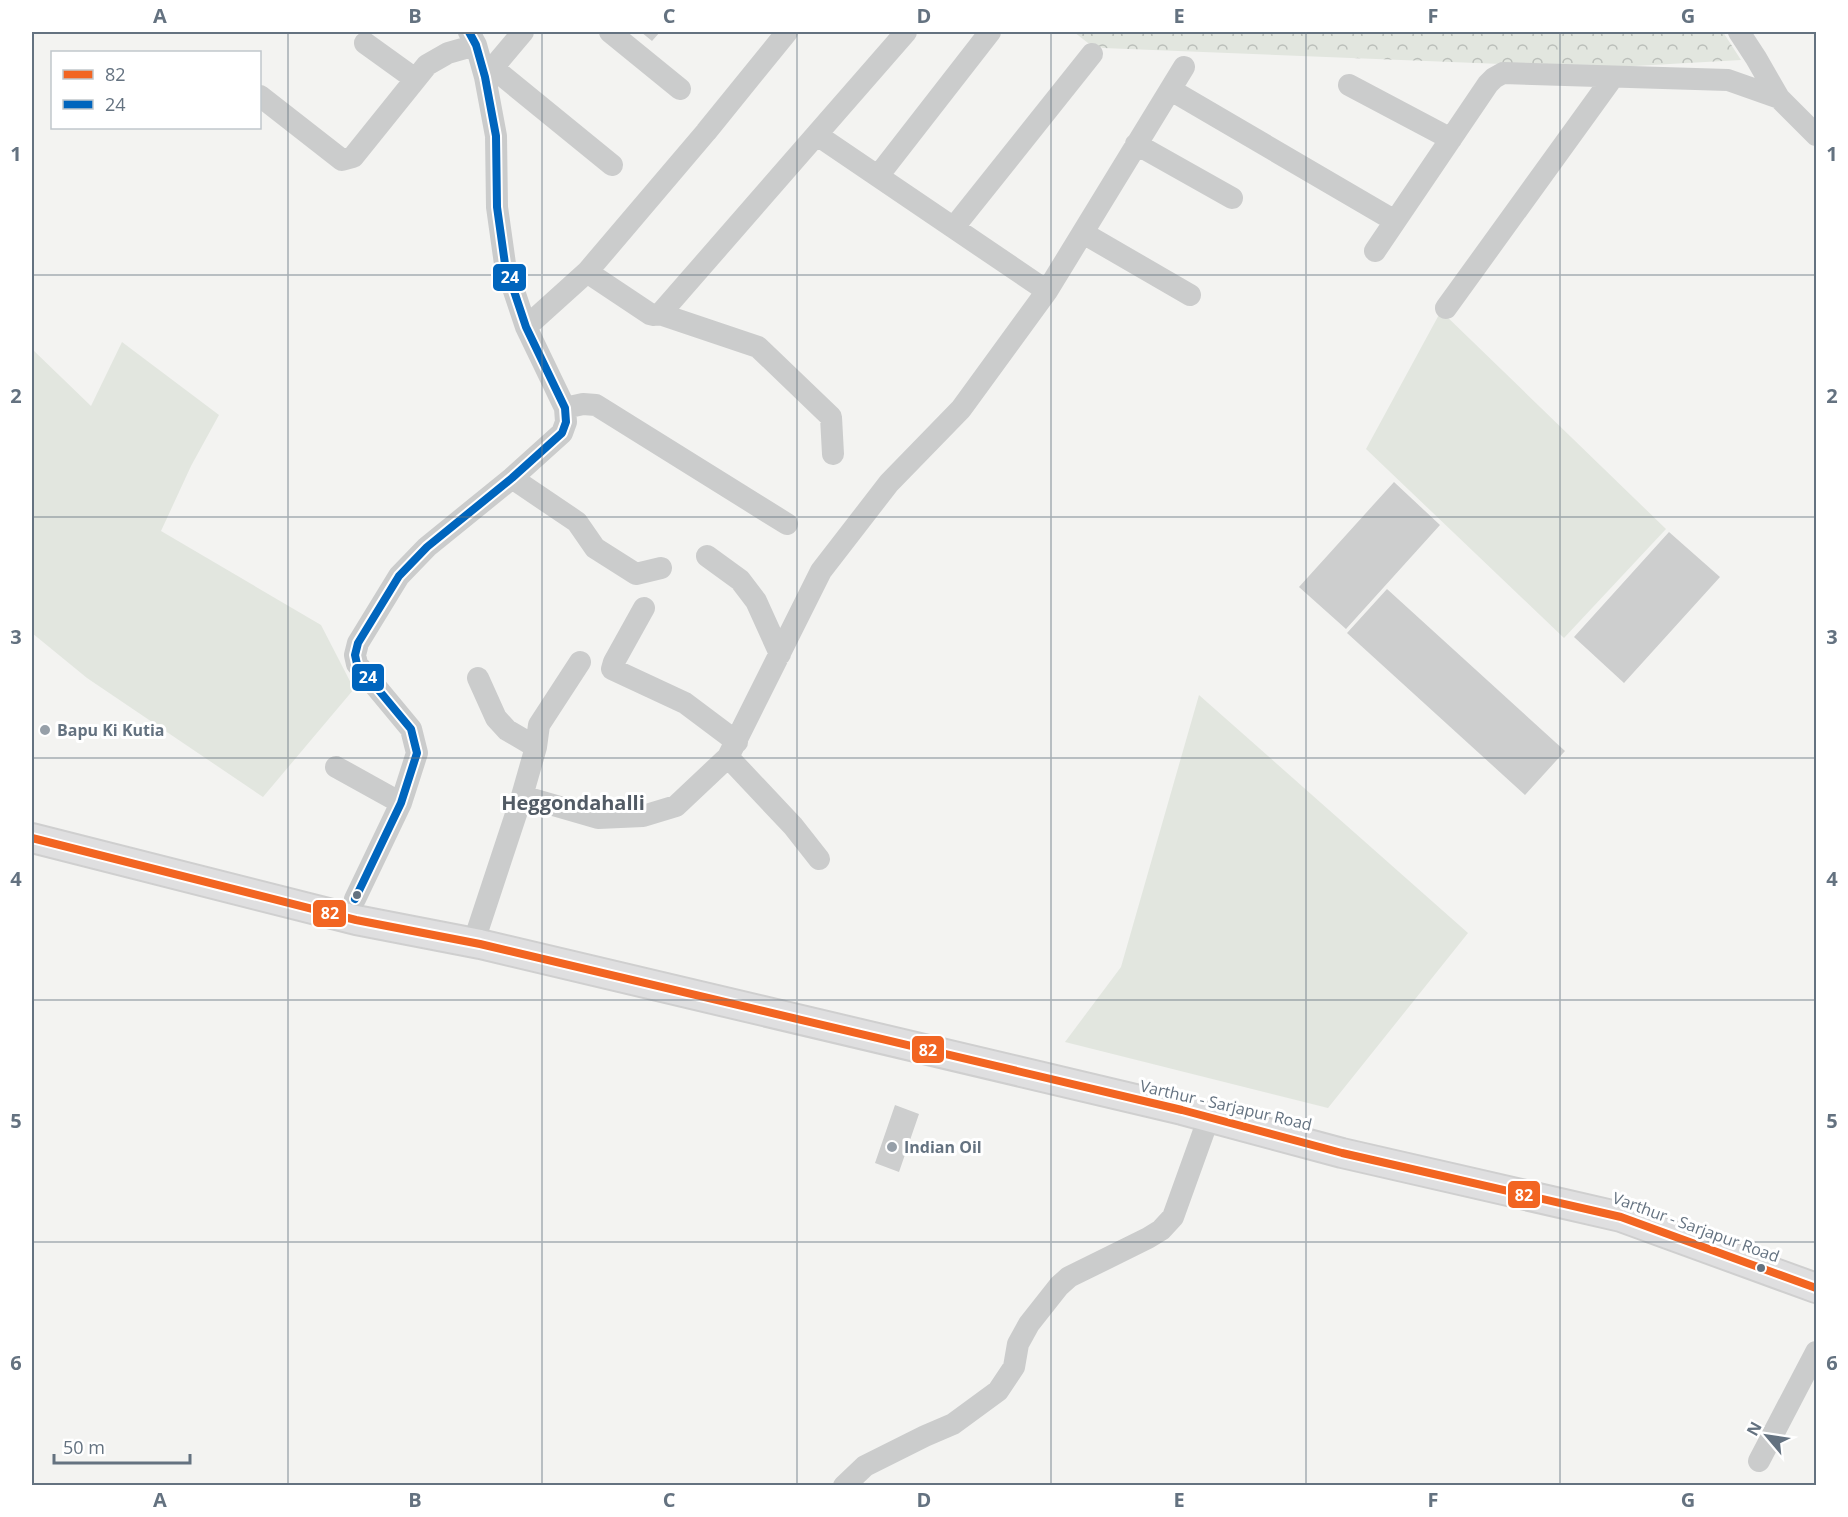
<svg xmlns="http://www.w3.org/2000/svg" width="1848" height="1517" font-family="'Open Sans',sans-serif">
  <defs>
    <pattern id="forest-crowns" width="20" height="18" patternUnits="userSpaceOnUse" patternTransform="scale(1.5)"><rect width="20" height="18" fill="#e2e6df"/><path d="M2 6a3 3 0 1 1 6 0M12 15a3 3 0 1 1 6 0" fill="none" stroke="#bbbfba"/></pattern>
  </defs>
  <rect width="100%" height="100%" fill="#f3f3f1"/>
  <!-- grass -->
  <path fill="#e2e6df" d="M1441,311L1666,529L1564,638L1366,449Z
    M122,342L219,415L191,466L161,531L321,625L354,689L263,797L87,678L32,633V349L91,406Z
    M1199,695L1468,933L1328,1108L1065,1042L1121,967Z"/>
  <!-- forest -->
  <path fill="url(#forest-crowns)" d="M1074,32H1723L1741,60L1599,68L1103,48L1088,43Z"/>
  <!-- building -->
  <path fill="#cdcece" d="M641,32H660L652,41Z
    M1394,482L1440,525L1346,629L1299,587Z
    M1669,532L1720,577L1624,683L1574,637Z
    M1387,589L1565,751L1525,795L1347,633Z
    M895,1105L919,1114L899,1172L875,1163Z"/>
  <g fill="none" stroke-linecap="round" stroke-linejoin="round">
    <defs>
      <path id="major" d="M32,838L356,920L480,944L1182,1110L1342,1153L1621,1217L1816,1288"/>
    </defs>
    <!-- major casing -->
    <use href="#major" stroke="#cfcfcf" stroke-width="32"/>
    <!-- minor -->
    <path stroke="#cbcccc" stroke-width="22" d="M610,32L680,89
      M1739,32L1756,58L1779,98L1816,135
      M365,43L415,79
      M493,68L612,165
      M485,77L523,32
      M1349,85L1451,139
      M1171,90L1395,221
      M260,96L342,160L353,157L427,65L448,53L476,45
      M817,135L1047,291
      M1136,144L1232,198
      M878,176L990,32
      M954,227L1092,54
      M1083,233L1190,295
      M1375,251L1488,84L1494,78L1503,73L1728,80L1779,98
      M587,272L650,314L654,315L660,314L906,32
      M1446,308L1613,77
      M660,314L758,347L831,417L833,454
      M526,327L587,272L706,132L787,32
      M565,408L583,404L596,405L787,524
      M512,478L577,522L595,548L636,574L661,568
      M707,556L740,580L756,601L780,654
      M644,608L614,662L612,669L685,703L737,742
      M478,678L496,718L507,730L536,747
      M728,757L793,826L819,859
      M336,767L401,803
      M522,796L536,747L539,725L580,662
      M355,899L401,803L417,753L411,729L357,664L355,655L358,643L399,576L427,547L512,478L562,433L566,422L565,408L526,327L505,264L497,207L496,136L485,77L476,45L469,32
      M478,929L522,796L598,818L643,816L676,806L728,757L821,571L889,483L961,409L1047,291L1184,67
      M1759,1461L1816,1352
      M844,1486L865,1466L925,1436L953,1424L998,1391L1014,1367L1018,1344L1029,1324L1059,1286L1069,1277L1148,1238L1161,1230L1173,1217L1209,1117"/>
    <!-- major -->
    <use href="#major" stroke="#dfdfe0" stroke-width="28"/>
    <defs>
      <path id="bus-1" d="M32,838L356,920L480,944L1182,1110L1342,1153L1621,1217L1816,1288"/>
      <path id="bus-2" d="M355,899L401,803L417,753L411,729L357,664L355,655L358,643L399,576L427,547L512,478L562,433L566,422L565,408L526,327L505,264L497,207L496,136L485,77L476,45L469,32"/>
    </defs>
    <!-- bus-1 casing -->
    <use href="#bus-1" stroke="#fff" stroke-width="12"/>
    <!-- bus-2 casing -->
    <use href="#bus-2" stroke="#fff" stroke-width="12"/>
    <!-- bus-1 -->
    <use href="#bus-1" stroke="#f26522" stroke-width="8"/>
    <!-- bus-2 -->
    <use href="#bus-2" stroke="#0065bd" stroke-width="8"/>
  </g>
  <!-- grid -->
  <path fill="none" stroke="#647280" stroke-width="1.5" stroke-opacity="0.55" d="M288,32V1486M542,32V1486M797,32V1486M1051,32V1486M1306,32V1486M1560,32V1486M32,275H1816M32,517H1816M32,758H1816M32,1000H1816M32,1242H1816"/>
  <!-- markers -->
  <g fill="#969fa8" stroke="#fff" stroke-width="2">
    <circle cx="45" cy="730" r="6"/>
    <circle cx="892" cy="1147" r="6"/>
  </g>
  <g fill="#647280" stroke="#fff" stroke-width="2">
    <circle cx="357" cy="895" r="5"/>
    <circle cx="1761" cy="1268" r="5"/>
  </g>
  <g text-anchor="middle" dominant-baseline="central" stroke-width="6" stroke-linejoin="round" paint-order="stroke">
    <!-- poi labels -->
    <g font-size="16" font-weight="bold" fill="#647280" stroke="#fff" text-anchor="start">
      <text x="57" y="730">Bapu Ki Kutia</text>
      <text x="904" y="1147">Indian Oil</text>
    </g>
    <!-- street labels -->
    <g font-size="16" fill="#647280" stroke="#fff">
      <text transform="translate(1226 1105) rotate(13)">Varthur - Sarjapur Road</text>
      <text transform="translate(1696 1227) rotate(20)">Varthur - Sarjapur Road</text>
    </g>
    <!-- quarter labels -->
    <g font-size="20" font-weight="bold" fill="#525b65" stroke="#fff">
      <text x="573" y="802">Heggondahalli</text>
    </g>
  </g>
  <g stroke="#fff" stroke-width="2">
    <rect x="492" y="263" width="35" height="29" rx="6" fill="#0065bd"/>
    <rect x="351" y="663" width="34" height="29" rx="6" fill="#0065bd"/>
    <rect x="312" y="899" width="35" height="29" rx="6" fill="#f26522"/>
    <rect x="911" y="1035" width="34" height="29" rx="6" fill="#f26522"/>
    <rect x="1507" y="1180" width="34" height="29" rx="6" fill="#f26522"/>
  </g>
  <g font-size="16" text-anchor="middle" font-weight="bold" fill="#fff">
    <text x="510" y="283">24</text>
    <text x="368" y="683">24</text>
    <text x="330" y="919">82</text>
    <text x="928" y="1056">82</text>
    <text x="1524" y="1201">82</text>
  </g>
  <!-- border -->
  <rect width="1848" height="1517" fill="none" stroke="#ffffff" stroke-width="66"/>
  <!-- legend -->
  <rect x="51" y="51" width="210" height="78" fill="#ffffff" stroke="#c1c7cc" stroke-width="1.5"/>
  <rect x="63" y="70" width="30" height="9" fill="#f26522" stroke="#c1c7cc" stroke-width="1.5"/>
  <text x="105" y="81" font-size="18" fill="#647280">82</text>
  <rect x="63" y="100" width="30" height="9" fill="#0065bd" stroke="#c1c7cc" stroke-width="1.5"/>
  <text x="105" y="111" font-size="18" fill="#647280">24</text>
  <!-- north arrow -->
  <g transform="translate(1767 1436) rotate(299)" stroke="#ffffff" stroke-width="4.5" paint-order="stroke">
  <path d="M0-4.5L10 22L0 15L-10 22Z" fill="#647280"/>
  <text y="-9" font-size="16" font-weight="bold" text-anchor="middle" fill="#647280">N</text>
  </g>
  <!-- scale -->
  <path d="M54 1454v9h136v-9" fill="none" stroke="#647280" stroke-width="3"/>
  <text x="63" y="1454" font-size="18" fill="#647280" stroke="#ffffff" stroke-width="4.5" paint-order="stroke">50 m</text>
  <rect x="33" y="33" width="1782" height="1451" fill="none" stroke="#647280" stroke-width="2"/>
  <g font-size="20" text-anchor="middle" font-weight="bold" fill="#647280">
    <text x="160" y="23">A</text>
    <text x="415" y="23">B</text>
    <text x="669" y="23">C</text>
    <text x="924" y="23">D</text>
    <text x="1179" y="23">E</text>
    <text x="1433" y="23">F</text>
    <text x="1688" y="23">G</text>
    <text x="16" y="161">1</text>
    <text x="1832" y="161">1</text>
    <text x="16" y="403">2</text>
    <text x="1832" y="403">2</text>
    <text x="16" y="644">3</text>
    <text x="1832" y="644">3</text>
    <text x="16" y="886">4</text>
    <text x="1832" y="886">4</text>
    <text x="16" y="1128">5</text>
    <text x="1832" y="1128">5</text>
    <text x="16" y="1370">6</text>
    <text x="1832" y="1370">6</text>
    <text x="160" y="1507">A</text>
    <text x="415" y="1507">B</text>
    <text x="669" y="1507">C</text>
    <text x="924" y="1507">D</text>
    <text x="1179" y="1507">E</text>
    <text x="1433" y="1507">F</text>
    <text x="1688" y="1507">G</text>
  </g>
</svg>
